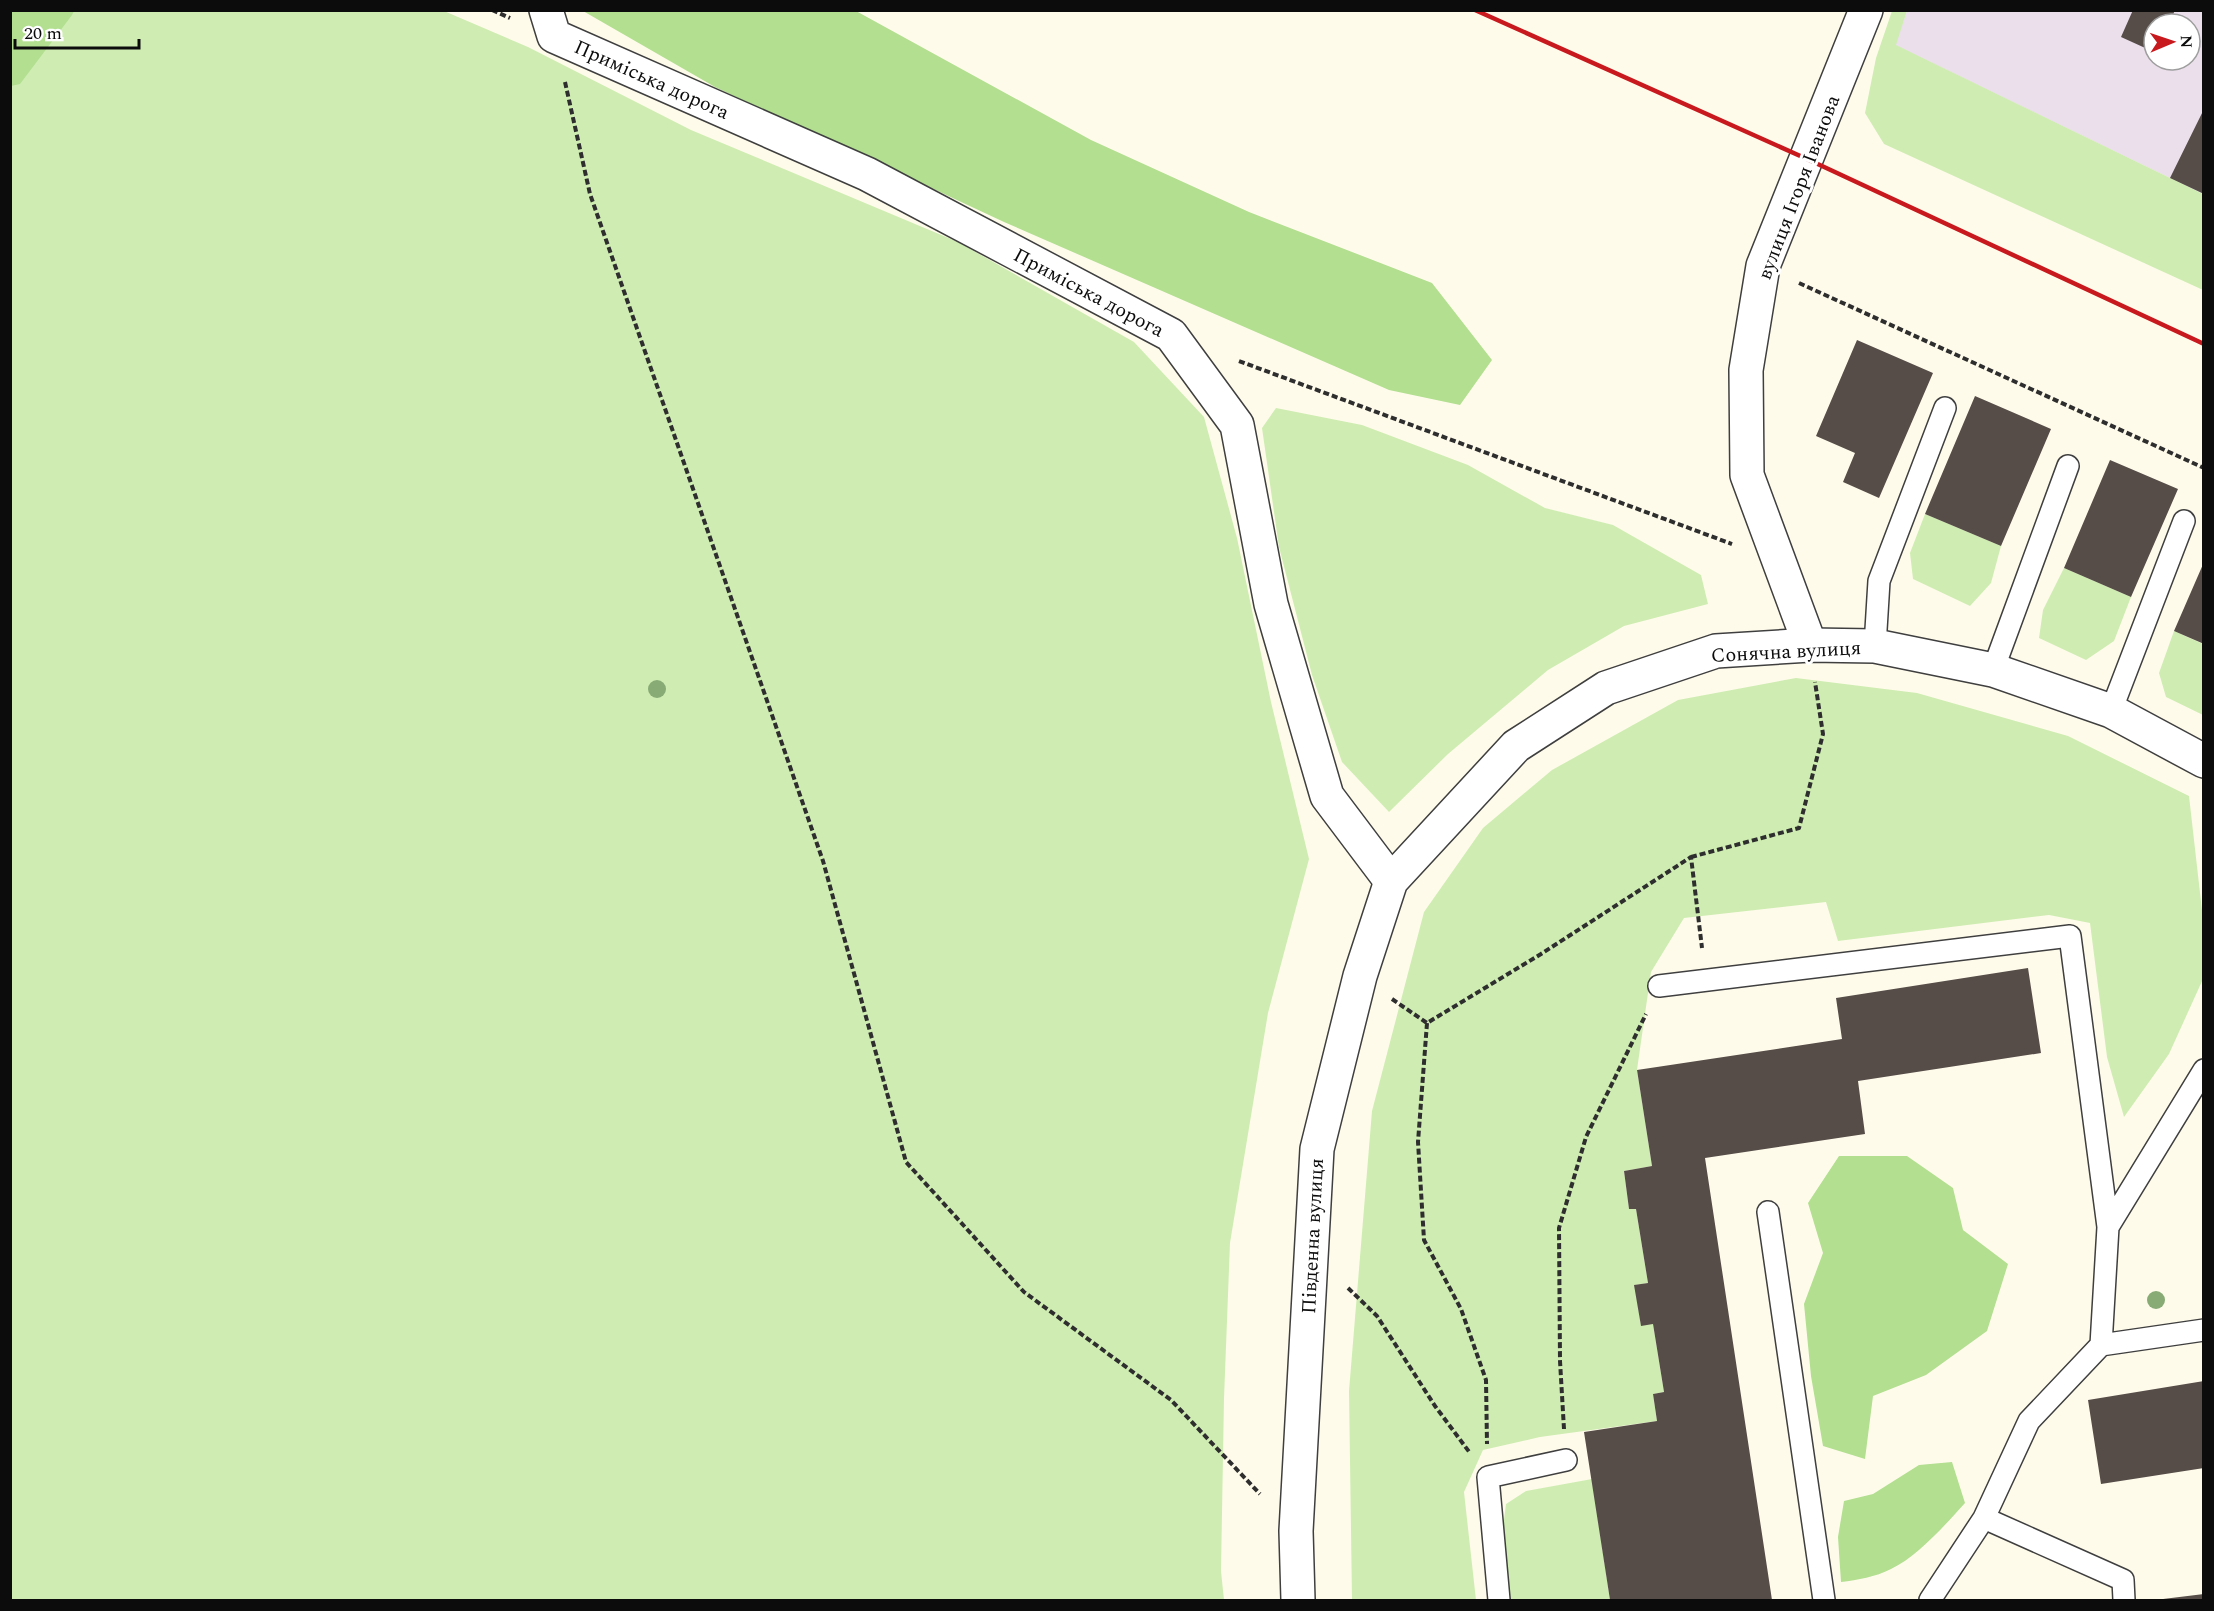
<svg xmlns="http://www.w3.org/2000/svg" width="2214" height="1611" font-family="Spectral,serif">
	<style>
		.industrial { fill: #ebdfec; fill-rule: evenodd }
		.green { fill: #cfedb2 }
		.forest { fill: #b2df90 }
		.building { fill: #564d48 }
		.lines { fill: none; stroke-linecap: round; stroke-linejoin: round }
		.service-casing { stroke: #3f3f3f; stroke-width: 24 }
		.minor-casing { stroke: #3f3f3f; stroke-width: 36 }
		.tertiary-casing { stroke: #3f3f3f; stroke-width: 36 }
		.path { stroke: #2e2e2e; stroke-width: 4; stroke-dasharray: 6 3; stroke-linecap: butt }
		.service { stroke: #fff; stroke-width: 21 }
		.minor { stroke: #fff; stroke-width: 33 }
		.tertiary { stroke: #fff; stroke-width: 33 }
		.rail { stroke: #c8191e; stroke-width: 4.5 }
		.tree { fill: #88ab76 }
		.labels { text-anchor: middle; stroke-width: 6; stroke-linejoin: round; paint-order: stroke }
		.street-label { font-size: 20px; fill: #0c0c0c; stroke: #fff }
	</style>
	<rect width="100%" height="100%" fill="#fffbeb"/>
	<path class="industrial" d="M 1907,11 L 2203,11 L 2203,194 L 1895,45 ZM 2154,24 L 2190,24 L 2190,60 L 2154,60 Z"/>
	<path class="green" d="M 11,11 L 444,11 L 528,47 L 691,130 L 958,242 L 1134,342 L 1204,417 L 1237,538 L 1271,702 L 1309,859 L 1268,1013 L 1230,1243 L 1224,1399 L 1221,1571 L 1224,1600 L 11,1600 Z
		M 1892,11 L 1907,11 L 1896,45 L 2203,194 L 2203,290 L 1884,144 L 1865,113 L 1876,58 Z
		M 1276,408 L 1362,425 L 1468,465 L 1545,508 L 1613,525 L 1701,575 L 1708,604 L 1624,626 L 1548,670 L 1448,754 L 1389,812 L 1342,762 L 1312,675 L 1279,547 L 1262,428 Z
		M 1925,514 L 2001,546 L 1991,583 L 1970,606 L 1913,579 L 1910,553 Z
		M 2064,568 L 2131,597 L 2114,641 L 2086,660 L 2039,638 L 2043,610 Z
		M 2174,631 L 2203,644 L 2203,715 L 2166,697 L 2159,673 Z
		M 1796,678 L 1917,693 L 2068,736 L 2189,796 L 2203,919 L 2203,979 L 2169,1054 L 2124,1117 L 2107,1057 L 2090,923 L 2049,915 L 1838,941 L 1826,902 L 1684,918 L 1651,972 L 1637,1070 L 1652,1166 L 1624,1171 L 1629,1209 L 1636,1209 L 1648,1283 L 1635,1285 L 1641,1325 L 1653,1324 L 1664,1392 L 1653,1394 L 1657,1421 L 1540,1437 L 1483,1450 L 1464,1492 L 1476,1600 L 1352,1600 L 1349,1391 L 1372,1111 L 1424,912 L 1483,828 L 1552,770 L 1678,700 Z
		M 1592,1479 L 1610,1600 L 1510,1600 L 1502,1536 L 1506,1504 L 1526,1491 Z"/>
	<path class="forest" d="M 10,11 L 74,11 L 72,15 L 20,84 L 11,86 Z
		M 583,11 L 856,11 L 1091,140 L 1249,212 L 1432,283 L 1492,360 L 1460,405 L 1389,390 L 1004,222 L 715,87 Z
		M 1839,1156 L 1907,1156 L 1953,1188 L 1963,1230 L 2008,1264 L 1987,1331 L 1926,1375 L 1873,1396 L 1865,1459 L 1823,1446 L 1811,1376 L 1804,1304 L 1823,1253 L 1808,1203 Z
		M 1952,1462 L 1965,1503 C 1946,1524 1917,1557 1891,1569 C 1875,1577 1858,1580 1841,1582 L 1838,1537 L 1844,1501 L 1873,1494 L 1919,1465 Z"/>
	<path class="building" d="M 2133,10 L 2175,10 L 2169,24 L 2154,24 L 2154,52 L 2121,37 Z
		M 2204,109 L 2204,194 L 2170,178 Z
		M 1857,340 L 1933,373 L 1879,498 L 1843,482 L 1855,453 L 1816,436 Z
		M 1975,396 L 2051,429 L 2001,546 L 1925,514 Z
		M 2110,460 L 2178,489 L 2131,597 L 2064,568 Z
		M 2204,562 L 2204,644 L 2174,631 Z
		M 2028,968 L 2041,1053 L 1858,1081 L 1865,1134 L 1705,1158 L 1772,1600 L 1610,1600 L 1584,1432 L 1657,1421 L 1653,1394 L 1664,1392 L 1653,1324 L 1641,1326 L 1634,1285 L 1648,1283 L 1636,1209 L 1629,1209 L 1624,1171 L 1652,1166 L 1637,1070 L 1842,1039 L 1836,998 Z
		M 2204,1381 L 2204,1468 L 2101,1484 L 2088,1400 Z
		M 2204,1594 L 2204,1600 L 2163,1600 L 2163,1599 Z"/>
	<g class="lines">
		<g class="service-casing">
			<path id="service" d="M 1875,646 L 1879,581 L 1945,408
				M 1993,670 L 2068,466
				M 2111,711 L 2184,521
				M 1659,986 L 2070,936 L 2108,1227
				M 1768,1212 L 1824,1600
				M 2101,1345 L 2204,1330
				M 1984,1518 L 2123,1580 L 2124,1600
				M 1499,1600 L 1488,1477 L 1566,1460
				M 1930,1600 L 1984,1518 L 2029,1421 L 2101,1345 L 2108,1227 L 2204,1070"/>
		</g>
		<g class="minor-casing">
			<path id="minor" d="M 546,10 L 554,36 L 867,174 L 1171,335 L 1237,425 L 1271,604 L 1327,796 L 1391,881
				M 1810,645 L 1747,475 L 1746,370 L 1763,266 L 1866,10"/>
		</g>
		<g class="tertiary-casing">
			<path id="tertiary" d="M 1298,1600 L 1296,1531 L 1317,1149 L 1360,976 L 1391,881 L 1516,746 L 1606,688 L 1716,651 L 1810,645 L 1875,646 L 1993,670 L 2111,711 L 2204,761"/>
		</g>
		<path class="path" d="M 492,10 L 510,18
			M 565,82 L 590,194 L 823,861 L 906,1162 L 1024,1292 L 1171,1400 L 1260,1494
			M 1799,283 L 2204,468
			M 1239,361 L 1732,544
			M 1691,857 L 1799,828 L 1823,734 L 1815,682
			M 1392,999 L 1427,1023 L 1541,954 L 1691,857 L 1702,948
			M 1427,1023 L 1418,1142 L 1424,1240 L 1461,1309 L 1486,1380 L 1487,1444
			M 1348,1288 L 1377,1316 L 1435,1406 L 1470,1453
			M 1564,1429 L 1560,1361 L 1559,1228 L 1586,1137 L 1646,1014"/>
		<use href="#service" class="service"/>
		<use href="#minor" class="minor"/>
		<use href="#tertiary" class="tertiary"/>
		<path class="rail" d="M 1475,10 L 1807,159 L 2204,344"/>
	</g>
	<g class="tree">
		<circle cx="657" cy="689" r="9"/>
		<circle cx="2156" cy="1300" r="9"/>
	</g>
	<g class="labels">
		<g class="street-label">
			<text transform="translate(652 79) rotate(24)" y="7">Приміська дорога</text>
			<text transform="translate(1798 187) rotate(-69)" y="7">вулиця Ігоря Іванова</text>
			<text transform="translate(1089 292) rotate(28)" y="7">Приміська дорога</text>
			<text transform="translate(1786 651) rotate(-3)" y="7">Сонячна вулиця</text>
			<text transform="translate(1312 1236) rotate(-87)" y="7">Південна вулиця</text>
		</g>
	</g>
	<rect width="2214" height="1611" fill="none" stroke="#0c0c0c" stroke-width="24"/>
	<g transform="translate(2172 42) rotate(88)"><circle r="28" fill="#ffffff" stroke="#9e9e9e" stroke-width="1.5"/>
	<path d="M0-4.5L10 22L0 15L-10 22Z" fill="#c8191e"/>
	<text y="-9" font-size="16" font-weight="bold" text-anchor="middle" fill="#0c0c0c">N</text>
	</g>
	<path d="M15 39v9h124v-9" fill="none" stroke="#0c0c0c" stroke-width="3"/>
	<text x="24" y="39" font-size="18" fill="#0c0c0c" stroke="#ffffff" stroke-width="4.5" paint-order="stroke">20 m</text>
</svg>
